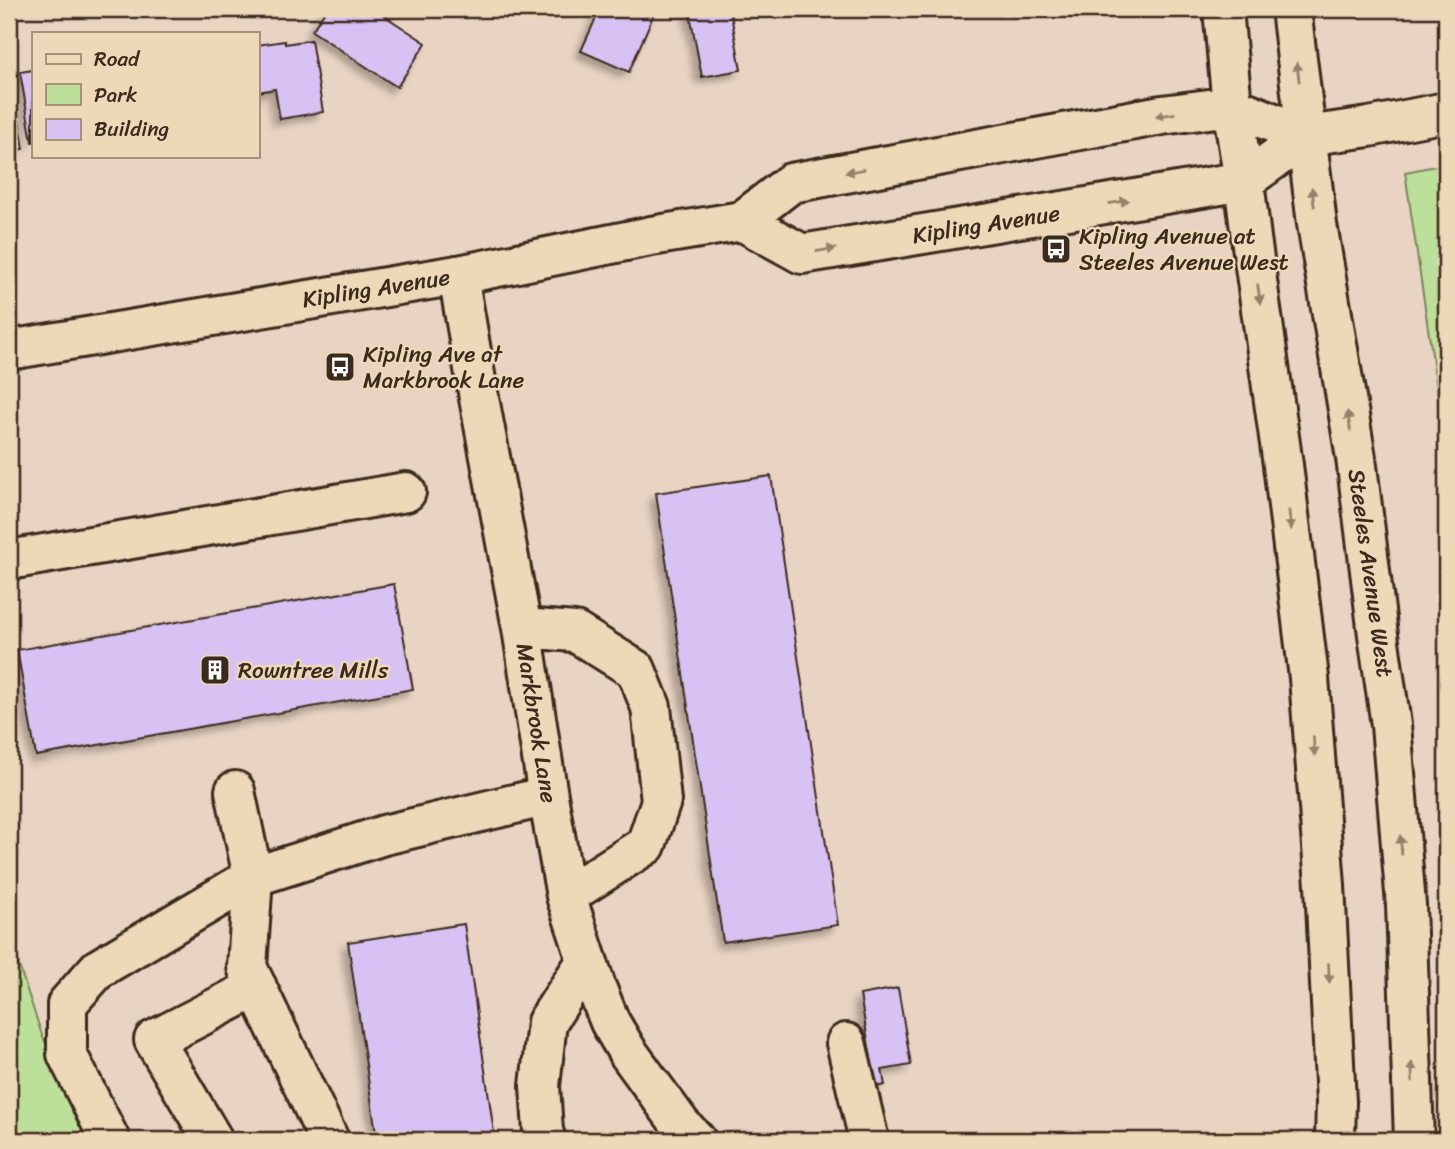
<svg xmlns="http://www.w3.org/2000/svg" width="1455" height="1149" font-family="Sriracha,sans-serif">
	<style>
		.green { fill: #bcdf99; stroke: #7c845c; stroke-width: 2 }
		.building { fill: #d7c2f3; stroke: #3b2a1e; stroke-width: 2; filter: url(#shadow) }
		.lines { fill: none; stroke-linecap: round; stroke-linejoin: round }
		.minor-casing { stroke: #3b2a1e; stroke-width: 44 }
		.major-casing { stroke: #3b2a1e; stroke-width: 44 }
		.minor { stroke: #edd8b7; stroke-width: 38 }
		.major { stroke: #edd8b7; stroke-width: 38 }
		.oneway { fill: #94816a }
		.labels { text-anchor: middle; stroke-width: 5; stroke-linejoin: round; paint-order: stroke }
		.street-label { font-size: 23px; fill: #3b2a1e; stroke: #edd8b7 }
		.poi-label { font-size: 23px; fill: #3b2a1e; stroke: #edd8b7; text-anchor: start }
	</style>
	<defs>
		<filter id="shadow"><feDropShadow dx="-6" dy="6" stdDeviation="3.5" flood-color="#0004"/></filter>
	</defs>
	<rect width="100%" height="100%" fill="#e9d4c3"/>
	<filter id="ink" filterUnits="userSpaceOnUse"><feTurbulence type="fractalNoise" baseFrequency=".0143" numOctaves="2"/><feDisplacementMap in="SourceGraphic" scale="14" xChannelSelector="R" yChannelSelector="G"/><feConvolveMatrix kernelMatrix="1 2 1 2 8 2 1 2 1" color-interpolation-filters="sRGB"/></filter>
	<g filter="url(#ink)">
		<path class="green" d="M 1446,164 L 1446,450 L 1405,172 Z
			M 9,936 L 42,1035 L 88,1140 L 9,1140 Z"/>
		<path class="building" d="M 326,9 L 374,9 L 426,43 L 397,87 L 312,31 Z
			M 600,9 L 656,9 L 629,72 L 581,51 Z
			M 689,9 L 730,9 L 741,70 L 702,77 Z
			M 311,40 L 323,112 L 280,119 L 275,89 L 258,92 L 257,45 L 285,41 L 285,44 Z
			M 33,70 L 33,142 L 32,142 L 20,72 Z
			M 12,76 L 24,149 L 9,151 L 9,77 Z
			M 771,476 L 838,925 L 723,942 L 656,493 Z
			M 394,584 L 413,689 L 36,756 L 17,650 Z
			M 464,924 L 495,1140 L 377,1140 L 348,942 Z
			M 898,988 L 911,1065 L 882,1070 L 885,1085 L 876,1087 L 860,995 Z"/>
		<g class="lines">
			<g class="minor-casing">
				<path id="minor" d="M 1306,136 L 1369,127 L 1446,112
					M 458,275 L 479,398 L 522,628 L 548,796 L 566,896 L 596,987 L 610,1022 L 627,1051 L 648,1080 L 681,1125 L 696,1140
					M 9,560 L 406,492
					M 522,628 L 575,632 L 636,670 L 651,707 L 661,801 L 646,845 L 566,896
					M 235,791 L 253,877 L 247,967 L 329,1140
					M 846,1043 L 869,1140
					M 110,1140 L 67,1054 L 67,1004 L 98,969 L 253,877 L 384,835 L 548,796
					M 213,1140 L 154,1040 L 257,987
					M 546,1140 L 543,1131 L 540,1086 L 547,1022 L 587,960"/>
			</g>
			<g class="major-casing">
				<path id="major" d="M 1223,9 L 1232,106 L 1244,181 L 1251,238 L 1283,465 L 1309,678 L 1325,885 L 1336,1102 L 1335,1140
					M 1291,9 L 1317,224 L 1356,458 L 1378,635 L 1391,725 L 1406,905 L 1414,1140
					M 742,221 L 802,254 L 1244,181 L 1306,136
					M 9,350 L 458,275 L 651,236 L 742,221 L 791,183 L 1162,115 L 1232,106 L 1306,136"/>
			</g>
			<use href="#minor" class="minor"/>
			<use href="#major" class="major"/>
		</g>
		<defs><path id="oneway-solid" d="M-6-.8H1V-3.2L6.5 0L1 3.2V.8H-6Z" transform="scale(1.75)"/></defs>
		<g class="oneway">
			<use href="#oneway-solid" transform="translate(1298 72) rotate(-97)"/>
			<use href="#oneway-solid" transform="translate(1165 115) rotate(171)"/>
			<use href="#oneway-solid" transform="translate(855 171) rotate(170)"/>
			<use href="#oneway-solid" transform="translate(1313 197) rotate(-97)"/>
			<use href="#oneway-solid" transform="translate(1119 202) rotate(-9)"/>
			<use href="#oneway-solid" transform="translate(826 250) rotate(-9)"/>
			<use href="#oneway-solid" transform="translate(1259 294) rotate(82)"/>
			<use href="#oneway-solid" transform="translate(1349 421) rotate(-99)"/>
			<use href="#oneway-solid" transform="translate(1290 520) rotate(83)"/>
			<use href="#oneway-solid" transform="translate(1314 746) rotate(86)"/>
			<use href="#oneway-solid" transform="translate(1401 845) rotate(-95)"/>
			<use href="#oneway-solid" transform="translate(1329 973) rotate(87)"/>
			<use href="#oneway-solid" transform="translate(1412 1072) rotate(-92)"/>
		</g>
	</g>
	<defs>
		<g id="bus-square" transform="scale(1.575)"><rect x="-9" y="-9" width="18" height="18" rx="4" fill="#3b2a1e" stroke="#edd8b7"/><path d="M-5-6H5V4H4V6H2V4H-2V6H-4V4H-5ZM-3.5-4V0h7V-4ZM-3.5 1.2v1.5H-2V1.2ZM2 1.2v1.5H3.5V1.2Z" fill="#fff"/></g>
		<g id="building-square" transform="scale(1.575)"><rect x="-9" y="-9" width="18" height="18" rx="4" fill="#3b2a1e" stroke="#edd8b7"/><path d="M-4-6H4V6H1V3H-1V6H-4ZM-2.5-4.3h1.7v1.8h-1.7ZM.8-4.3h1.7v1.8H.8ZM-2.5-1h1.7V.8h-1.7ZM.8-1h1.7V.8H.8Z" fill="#fff"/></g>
	</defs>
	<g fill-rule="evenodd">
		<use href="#bus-square" x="1056" y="249"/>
		<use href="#bus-square" x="340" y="367"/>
		<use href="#building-square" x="215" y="670"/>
	</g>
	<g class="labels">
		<g class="street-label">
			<text transform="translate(986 224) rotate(-9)" y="8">Kipling Avenue</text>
			<text transform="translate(376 288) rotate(-9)" y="8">Kipling Avenue</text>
			<text transform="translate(1371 573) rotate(82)" y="8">Steeles Avenue West</text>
			<text transform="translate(537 723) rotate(81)" y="8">Markbrook Lane</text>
		</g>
		<g class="poi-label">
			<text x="1079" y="244">Kipling Avenue at<tspan x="1079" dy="26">Steeles Avenue West</tspan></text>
			<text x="363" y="362">Kipling Ave at<tspan x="363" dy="26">Markbrook Lane</tspan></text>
			<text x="238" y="678">Rowntree Mills</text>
		</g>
	</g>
	<rect width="1455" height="1149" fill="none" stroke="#edd8b7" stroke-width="35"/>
	<rect x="18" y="18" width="1420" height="1114" fill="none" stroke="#3b2a1e" stroke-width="2.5" filter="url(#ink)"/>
	<rect x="32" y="32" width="228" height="126" fill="#edd8b7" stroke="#a6927a" stroke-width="2"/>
	<rect x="46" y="54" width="35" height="10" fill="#edd8b7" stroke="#a6927a" stroke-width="2"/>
	<text x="94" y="66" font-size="21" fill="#3b2a1e">Road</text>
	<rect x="46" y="84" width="35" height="21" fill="#bcdf99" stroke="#a6927a" stroke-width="2"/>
	<text x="94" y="102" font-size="21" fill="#3b2a1e">Park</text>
	<rect x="46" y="119" width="35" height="21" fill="#d7c2f3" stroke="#a6927a" stroke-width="2"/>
	<text x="94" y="136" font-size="21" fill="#3b2a1e">Building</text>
</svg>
